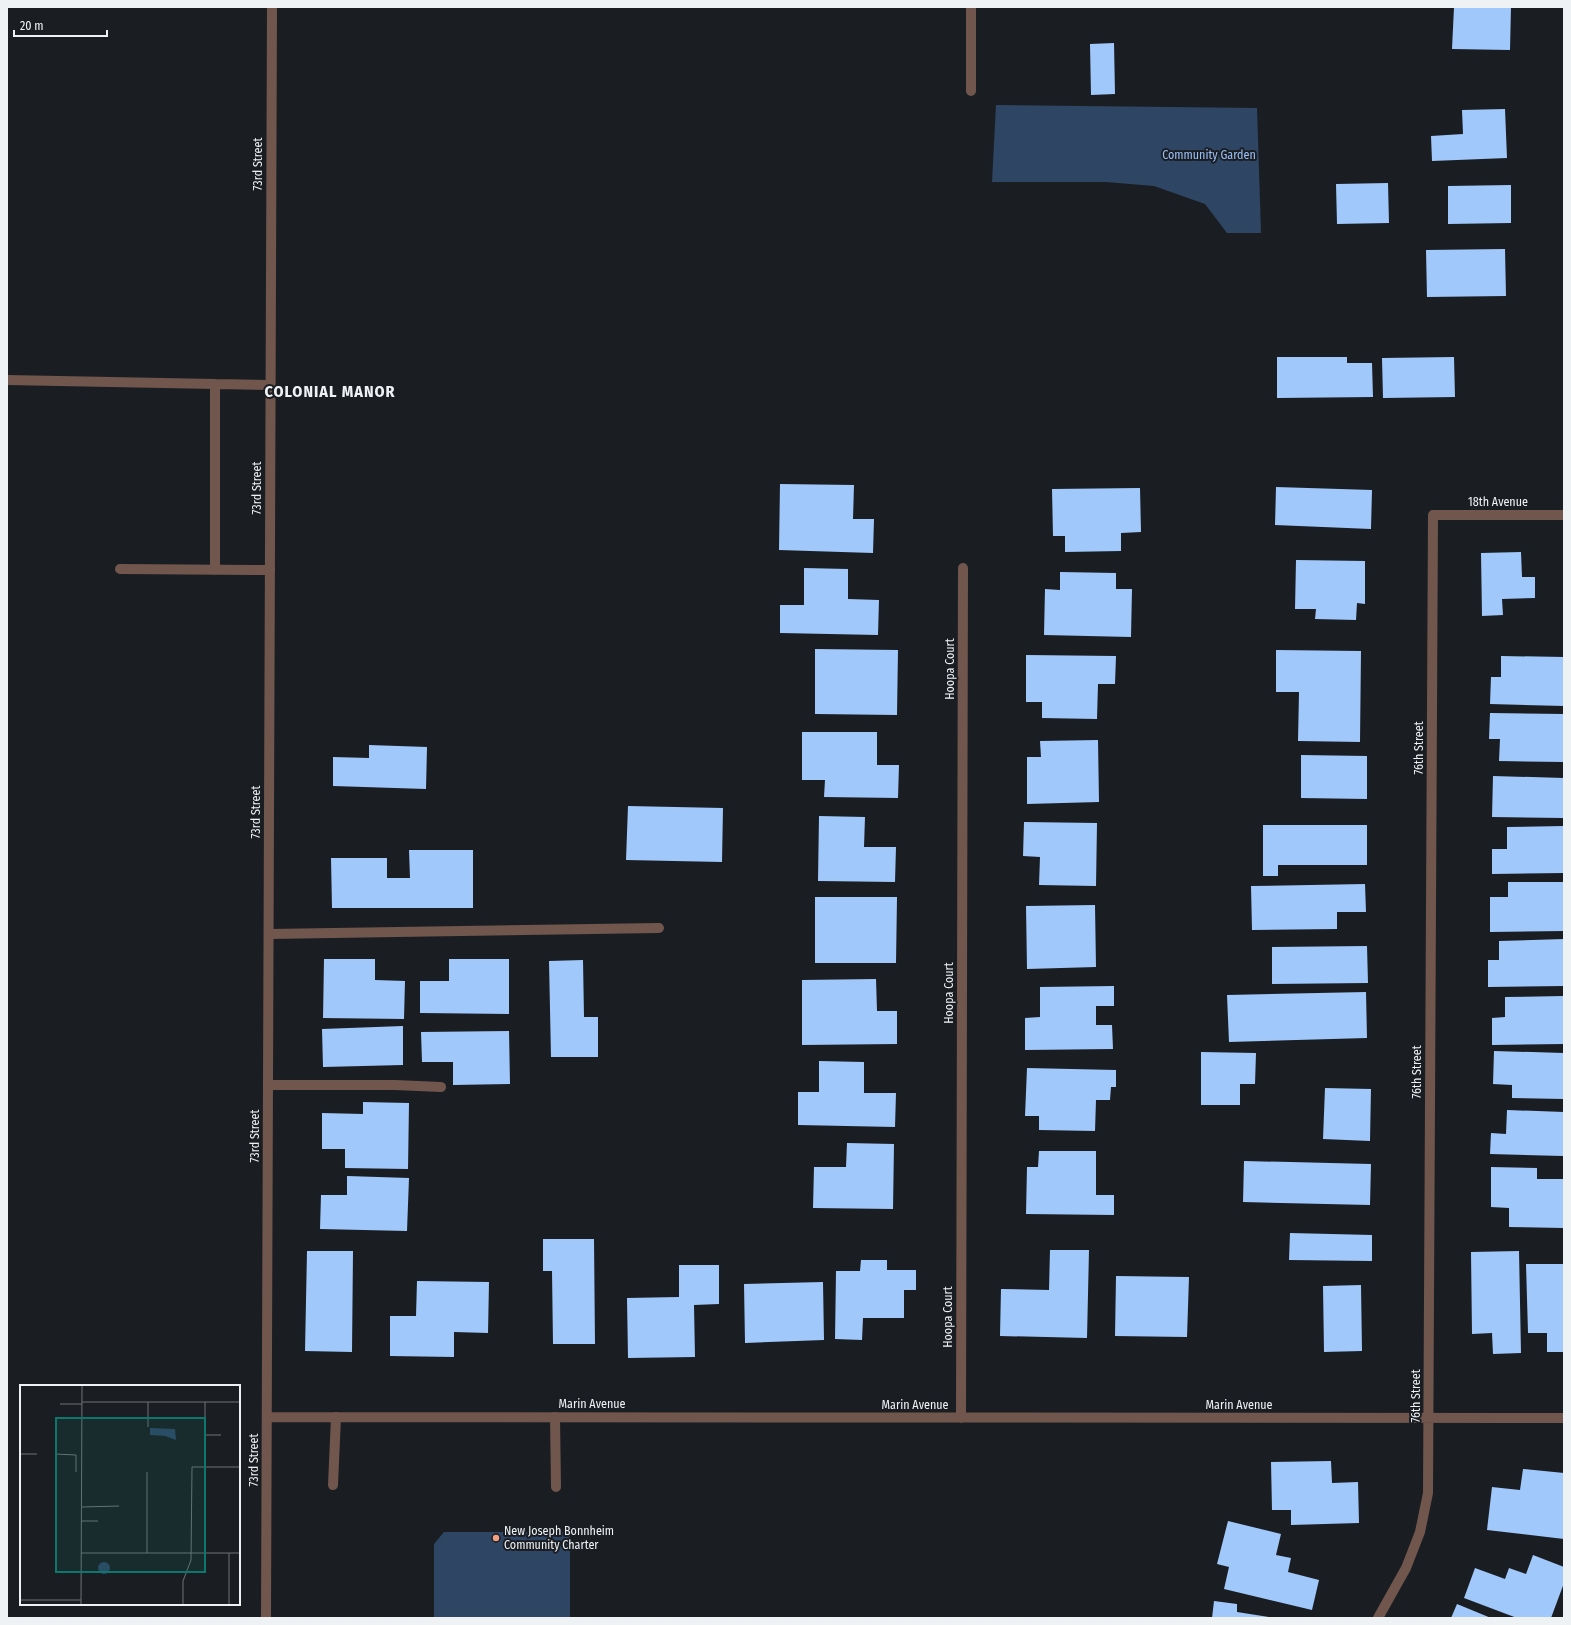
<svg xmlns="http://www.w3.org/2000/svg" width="1571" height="1625" font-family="'Fira Sans Condensed',sans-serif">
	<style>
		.green { fill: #2e4664 }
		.building { fill: #a1c8fb }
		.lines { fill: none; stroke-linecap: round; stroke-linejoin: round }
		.lane { stroke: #70564d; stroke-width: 10 }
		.street { stroke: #70564d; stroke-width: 10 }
		.poi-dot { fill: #f39f82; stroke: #1a1e23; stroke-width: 1.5 }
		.labels { text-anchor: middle; stroke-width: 4; stroke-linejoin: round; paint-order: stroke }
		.park-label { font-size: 12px; fill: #98c1f9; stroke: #1a1e23 }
		.street-label { font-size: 12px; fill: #eff2f5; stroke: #1a1e23 }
		.poi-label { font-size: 12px; fill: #eff2f5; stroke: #1a1e23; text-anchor: start }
		.district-label { font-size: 16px; font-weight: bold; letter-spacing: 1px; fill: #eff2f5; stroke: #1a1e23 }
		.inset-road { fill: none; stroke: #6f7377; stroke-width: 1 }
		.view { fill: #0f766e; fill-opacity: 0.15; stroke: #0f766e; stroke-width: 2 }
		.inset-edge { fill: none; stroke: #eff2f5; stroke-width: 2 }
	</style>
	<rect width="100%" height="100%" fill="#1a1e23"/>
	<path class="green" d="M 996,105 L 1257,108 L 1261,233 L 1227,233 L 1205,204 L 1154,186 L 1106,182 L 992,182 Z
		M 444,1532 L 570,1532 L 570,1618 L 434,1618 L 434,1544 Z"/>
	<path class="building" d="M 1454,7 L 1511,7 L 1510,50 L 1452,49 Z
		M 1114,43 L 1115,94 L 1091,95 L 1090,44 Z
		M 1505,109 L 1507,158 L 1432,161 L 1431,136 L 1463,134 L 1462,110 Z
		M 1388,183 L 1389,223 L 1337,224 L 1336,184 Z
		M 1511,185 L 1511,223 L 1448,224 L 1448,186 Z
		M 1505,249 L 1506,296 L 1427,297 L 1426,250 Z
		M 1277,357 L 1347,357 L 1347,363 L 1372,363 L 1373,397 L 1277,398 Z
		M 1454,357 L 1455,397 L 1383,398 L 1382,358 Z
		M 780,484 L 854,485 L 853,519 L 874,519 L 873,553 L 779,550 Z
		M 1276,487 L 1372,490 L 1371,529 L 1275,525 Z
		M 1140,488 L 1141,532 L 1121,533 L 1121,551 L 1065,552 L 1065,536 L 1053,536 L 1052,489 Z
		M 1521,552 L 1522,577 L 1535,577 L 1535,598 L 1502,599 L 1503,615 L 1482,616 L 1481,553 Z
		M 1296,560 L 1365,561 L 1365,604 L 1357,603 L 1356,620 L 1315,619 L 1316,609 L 1295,609 Z
		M 804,568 L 848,569 L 848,599 L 879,600 L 878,635 L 780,633 L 780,605 L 804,605 Z
		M 1060,572 L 1116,573 L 1116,589 L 1132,589 L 1131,637 L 1044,635 L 1045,589 L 1060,590 Z
		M 815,649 L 898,650 L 897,715 L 815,714 Z
		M 1276,650 L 1361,651 L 1360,742 L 1298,741 L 1299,692 L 1276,692 Z
		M 1026,655 L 1116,656 L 1115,684 L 1098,684 L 1097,719 L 1042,718 L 1042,702 L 1026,702 Z
		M 1501,656 L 1564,657 L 1564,706 L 1490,704 L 1491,677 L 1501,677 Z
		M 1490,713 L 1564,714 L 1564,762 L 1499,761 L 1500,739 L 1489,739 Z
		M 802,732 L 877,732 L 877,765 L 899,765 L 898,798 L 824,797 L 825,780 L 802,780 Z
		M 1098,740 L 1099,802 L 1027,804 L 1027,757 L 1041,757 L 1040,741 Z
		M 369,745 L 427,747 L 426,789 L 333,786 L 333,757 L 369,758 Z
		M 1301,755 L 1367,756 L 1367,799 L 1301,798 Z
		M 1493,776 L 1564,778 L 1564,818 L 1492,817 Z
		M 628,806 L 723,808 L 722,862 L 626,860 Z
		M 819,816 L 865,817 L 864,847 L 896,847 L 895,882 L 818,881 Z
		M 1024,822 L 1097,823 L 1096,886 L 1039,885 L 1040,857 L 1023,856 Z
		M 1263,825 L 1367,825 L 1367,865 L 1278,865 L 1278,876 L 1263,876 Z
		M 1564,826 L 1564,873 L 1492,874 L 1492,849 L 1507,849 L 1507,827 Z
		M 409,850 L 473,850 L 473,908 L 332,908 L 331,858 L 387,858 L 387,878 L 410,878 Z
		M 1508,882 L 1564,882 L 1564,931 L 1490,932 L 1490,897 L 1508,897 Z
		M 1365,884 L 1366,912 L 1337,912 L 1337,929 L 1252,930 L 1251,886 Z
		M 815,897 L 897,897 L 896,963 L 815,963 Z
		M 1095,905 L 1096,967 L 1027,969 L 1026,906 Z
		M 1564,939 L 1564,986 L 1488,987 L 1488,960 L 1499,960 L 1499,941 Z
		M 1367,946 L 1368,983 L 1272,984 L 1272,947 Z
		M 324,959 L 375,959 L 375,980 L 405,981 L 404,1019 L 323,1018 Z
		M 449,959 L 509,959 L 509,1014 L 420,1013 L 420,981 L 449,981 Z
		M 583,960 L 584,1017 L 598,1017 L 598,1057 L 551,1057 L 549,961 Z
		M 876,979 L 877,1011 L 897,1011 L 897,1044 L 802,1045 L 802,980 Z
		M 1114,986 L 1114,1006 L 1096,1006 L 1096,1025 L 1112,1025 L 1113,1049 L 1025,1050 L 1025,1018 L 1040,1017 L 1040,987 Z
		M 1366,992 L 1367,1038 L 1229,1042 L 1227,995 Z
		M 1564,996 L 1564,1044 L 1492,1045 L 1492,1018 L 1505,1017 L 1505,997 Z
		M 403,1026 L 403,1065 L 323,1067 L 322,1029 Z
		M 509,1031 L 510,1084 L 453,1085 L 453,1062 L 422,1062 L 421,1032 Z
		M 1494,1051 L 1564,1053 L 1564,1099 L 1512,1098 L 1512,1085 L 1493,1084 Z
		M 1201,1052 L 1256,1053 L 1255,1084 L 1240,1084 L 1240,1105 L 1201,1105 Z
		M 819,1061 L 864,1062 L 864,1093 L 896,1093 L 895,1127 L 798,1125 L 798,1092 L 819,1092 Z
		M 1027,1068 L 1116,1070 L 1116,1087 L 1111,1087 L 1110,1100 L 1096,1100 L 1095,1131 L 1039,1130 L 1039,1116 L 1025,1116 Z
		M 1325,1088 L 1371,1089 L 1370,1141 L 1323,1139 Z
		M 363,1102 L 409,1103 L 408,1169 L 345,1168 L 345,1149 L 322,1149 L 322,1113 L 363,1114 Z
		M 1507,1110 L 1564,1112 L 1563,1156 L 1490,1154 L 1491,1133 L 1506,1134 Z
		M 847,1143 L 894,1144 L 893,1209 L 813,1208 L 814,1167 L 846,1167 Z
		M 1039,1151 L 1096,1151 L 1096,1195 L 1114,1195 L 1114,1215 L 1026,1214 L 1027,1167 L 1038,1167 Z
		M 1244,1161 L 1371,1164 L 1370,1205 L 1243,1202 Z
		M 1491,1167 L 1537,1168 L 1537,1179 L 1564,1179 L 1564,1228 L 1509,1227 L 1509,1208 L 1491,1207 Z
		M 347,1176 L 409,1178 L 407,1231 L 320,1229 L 321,1195 L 347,1195 Z
		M 1290,1233 L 1372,1235 L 1372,1261 L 1289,1260 Z
		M 543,1239 L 594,1239 L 595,1344 L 553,1344 L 552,1271 L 543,1271 Z
		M 1050,1250 L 1089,1250 L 1087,1338 L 1000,1336 L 1001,1289 L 1049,1290 Z
		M 307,1251 L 353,1251 L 352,1352 L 305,1351 Z
		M 1519,1251 L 1521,1353 L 1493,1354 L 1492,1333 L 1472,1334 L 1471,1252 Z
		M 861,1260 L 887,1260 L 887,1270 L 916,1270 L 916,1290 L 904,1290 L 904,1318 L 863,1318 L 862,1340 L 835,1339 L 836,1271 L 860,1271 Z
		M 1526,1264 L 1564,1264 L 1564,1352 L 1547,1352 L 1547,1333 L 1528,1333 Z
		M 679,1265 L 719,1265 L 719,1304 L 694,1305 L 695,1357 L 628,1358 L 627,1298 L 679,1297 Z
		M 1116,1276 L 1189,1277 L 1187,1337 L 1115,1336 Z
		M 417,1281 L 489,1282 L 488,1333 L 454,1332 L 454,1357 L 390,1356 L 390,1316 L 416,1316 Z
		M 823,1282 L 824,1340 L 745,1343 L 744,1284 Z
		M 1361,1285 L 1362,1351 L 1324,1352 L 1323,1286 Z
		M 1331,1461 L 1332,1483 L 1358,1482 L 1359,1523 L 1291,1525 L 1291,1510 L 1272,1510 L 1271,1462 Z
		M 1523,1469 L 1564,1473 L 1564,1539 L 1487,1530 L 1492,1487 L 1520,1490 Z
		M 1228,1521 L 1281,1534 L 1276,1555 L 1291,1558 L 1288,1572 L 1319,1580 L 1312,1610 L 1224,1589 L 1229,1567 L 1217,1564 Z
		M 1533,1555 L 1564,1567 L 1564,1583 L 1551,1618 L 1517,1618 L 1464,1598 L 1475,1568 L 1505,1579 L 1509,1568 L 1526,1574 Z
		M 1214,1601 L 1237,1604 L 1237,1612 L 1276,1618 L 1212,1618 Z
		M 1457,1604 L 1491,1618 L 1451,1618 Z"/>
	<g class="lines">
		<path class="lane" d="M 971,7 L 971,91
			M 7,380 L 215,384 L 215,570
			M 215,384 L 270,385
			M 120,569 L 270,570
			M 269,934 L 659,928
			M 268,1085 L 395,1085 L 441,1087
			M 555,1417 L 556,1487
			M 333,1485 L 336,1417"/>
		<path class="street" d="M 267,1417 L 1564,1418
			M 961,1418 L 963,568
			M 266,1618 L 272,7
			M 1378,1618 L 1406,1568 L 1420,1532 L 1428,1493 L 1433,515 L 1564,515"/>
	</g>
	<circle class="poi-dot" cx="496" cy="1538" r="4"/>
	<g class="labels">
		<g class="park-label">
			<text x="1209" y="159">Community Garden</text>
		</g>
		<g class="street-label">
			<text transform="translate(258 164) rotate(-90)" y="4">73rd Street</text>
			<text transform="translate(257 488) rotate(-90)" y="4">73rd Street</text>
			<text x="1498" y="506">18th Avenue</text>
			<text transform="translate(950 669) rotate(-90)" y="4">Hoopa Court</text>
			<text transform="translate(1419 748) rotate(-90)" y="4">76th Street</text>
			<text transform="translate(256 812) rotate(-90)" y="4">73rd Street</text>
			<text transform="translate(949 993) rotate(-90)" y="4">Hoopa Court</text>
			<text transform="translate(1417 1072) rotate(-90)" y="4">76th Street</text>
			<text transform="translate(255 1136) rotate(-90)" y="4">73rd Street</text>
			<text transform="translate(948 1317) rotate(-90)" y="4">Hoopa Court</text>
			<text transform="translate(1416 1396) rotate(-90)" y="4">76th Street</text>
			<text x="592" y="1408">Marin Avenue</text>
			<text x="915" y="1409">Marin Avenue</text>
			<text x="1239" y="1409">Marin Avenue</text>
			<text transform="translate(254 1460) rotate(-90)" y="4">73rd Street</text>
		</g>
		<g class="poi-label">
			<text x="504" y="1535">New Joseph Bonnheim<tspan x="504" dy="14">Community Charter</tspan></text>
		</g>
		<g class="district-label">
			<text x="330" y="397">COLONIAL MANOR</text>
		</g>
	</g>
	<g transform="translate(20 1385)">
		<rect width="220" height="220" fill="#1a1e23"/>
		<path d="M 130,43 L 155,44 L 156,55 L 145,51 L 130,50 ZM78 183a6 6 0 1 1 12 0a6 6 0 1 1-12 0Z" fill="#2e4664"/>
		<path class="inset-road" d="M 62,17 L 220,17M 128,17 L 128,42M 185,17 L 185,82M 40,19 L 62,19M 185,50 L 201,50M 0,69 L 17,69M 35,69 L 56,70 L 56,87M 62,122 L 99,121M 61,136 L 78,136M 61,168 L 220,168M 127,168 L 127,87M 209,168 L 209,220M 0,215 L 61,215M 61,220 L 62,0M 163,220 L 163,196 L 171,175 L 172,82 L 220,82"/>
		<path class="view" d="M 36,33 L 185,33 L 185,187 L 36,187 Z"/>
		<rect width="220" height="220" class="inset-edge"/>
	</g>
	<rect width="1571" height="1625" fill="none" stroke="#eff2f5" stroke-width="16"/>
	<path d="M14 30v6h93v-6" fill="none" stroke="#eff2f5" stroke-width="2"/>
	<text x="20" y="30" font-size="12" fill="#eff2f5" stroke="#1a1e23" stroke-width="3" paint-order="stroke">20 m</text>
</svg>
